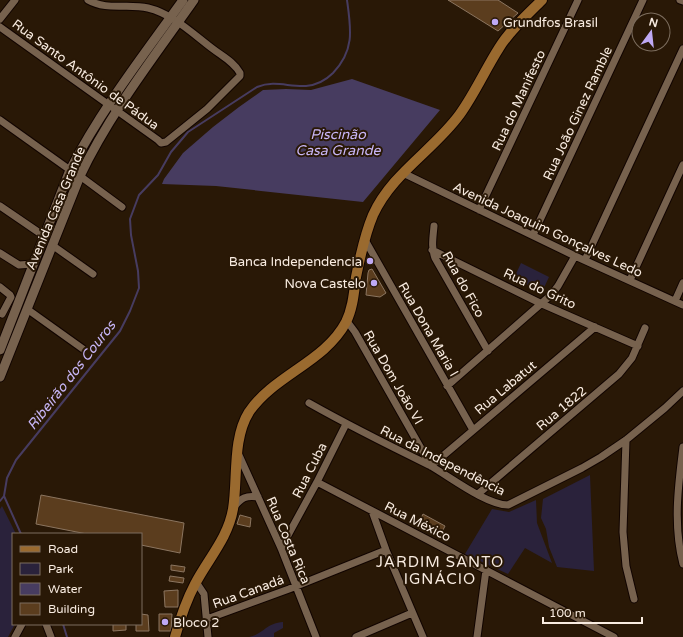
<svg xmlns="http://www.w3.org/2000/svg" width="683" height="637" font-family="'Varela Round',sans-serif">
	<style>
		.green { fill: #2a223b }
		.water { fill: #473c60 }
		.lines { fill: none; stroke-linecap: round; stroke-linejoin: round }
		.stream { stroke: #473c60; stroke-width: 2 }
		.building { fill: #5b3d1e; stroke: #8b7560 }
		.street-casing { stroke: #110400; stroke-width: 9 }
		.secondary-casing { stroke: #110400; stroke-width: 11 }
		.primary-casing { stroke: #110400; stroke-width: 12 }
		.street { stroke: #77624e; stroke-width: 7 }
		.secondary { stroke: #77624e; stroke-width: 9 }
		.primary { stroke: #9a6a2f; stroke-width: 10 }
		.poi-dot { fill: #bfa9f4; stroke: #291806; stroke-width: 1.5 }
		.labels { text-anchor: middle; stroke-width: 4; stroke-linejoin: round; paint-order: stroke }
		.poi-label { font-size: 13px; fill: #f9ece1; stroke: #291806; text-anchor: start }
		.street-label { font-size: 13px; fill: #f9ece1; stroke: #291806 }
		.water-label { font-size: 14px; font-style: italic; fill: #c8b6f7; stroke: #291806 }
		.quarter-label { font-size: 15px; letter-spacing: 1px; fill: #f9ece1; stroke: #291806 }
	</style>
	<rect width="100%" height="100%" fill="#291806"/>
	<path class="green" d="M 521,263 L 549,277 L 542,292 L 514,278 Z
		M 590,475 L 594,571 L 557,567 L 549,547 L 546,529 L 541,518 L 543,499 Z
		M 536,500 L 537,523 L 552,563 L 525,548 L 508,574 L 465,554 L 492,509 L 509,512 Z
		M 2,506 L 16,534 L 13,534 L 13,624 L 15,624 L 8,637 L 0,637 L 0,509 Z
		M 283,622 L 283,628 L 274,633 L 274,637 L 249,637 C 264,634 266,623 283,622 Z"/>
	<path class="water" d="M 352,79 L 440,110 L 363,202 L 216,186 L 162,184 L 164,179 L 183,153 L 213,127 L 239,107 L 263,90 L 286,89 L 311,90 Z"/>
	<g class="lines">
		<path class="stream" d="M 4,496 L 21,534
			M 0,501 L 4,496 L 7,478 L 16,460 L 120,331 L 130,311 L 139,288 L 138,271 L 131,235 L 130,219 L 139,195 L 158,175 L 171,152 L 188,132 L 257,87 C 275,80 288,87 306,86 C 317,85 326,80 333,73 C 355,50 351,29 347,0
			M 63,624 L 67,637"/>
	</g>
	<path class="building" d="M 448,0 L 498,0 L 518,13 L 498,31 Z
		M 372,269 L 386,293 L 380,297 L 366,295 L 368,273 L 369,270 Z
		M 41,495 L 184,523 L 180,553 L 141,545 L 141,534 L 87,534 L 36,524 Z
		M 423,514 L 445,526 L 442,532 L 436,531 L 428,527 L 427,531 L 417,527 Z
		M 240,515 L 251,518 L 250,527 L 237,524 Z
		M 171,565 L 185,567 L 184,572 L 171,570 Z
		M 170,576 L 184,578 L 183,583 L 169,581 Z
		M 178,590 L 178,607 L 165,607 L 164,591 Z
		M 141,614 L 148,615 L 149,631 L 136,631 L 136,624 L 141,624 Z
		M 159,614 L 172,614 L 171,631 L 159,631 Z
		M 113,624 L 126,624 L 126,630 L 113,631 Z"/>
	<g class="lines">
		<g class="street-casing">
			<path id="street" d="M 680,0 L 683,1
				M 0,19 L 15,0
				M 0,27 L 158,140 L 161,143 L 166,142 L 207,109 L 240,76 L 240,73 C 234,62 222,56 213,49 C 193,34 173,14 148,8 C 128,3 107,11 88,0
				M 0,120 L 70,170
				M 403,173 L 575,256 L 683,305
				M 80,176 L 122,207
				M 0,206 L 44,236
				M 479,210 L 578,0
				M 434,226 C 433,238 431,247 435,258 L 488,351
				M 533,235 L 643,0
				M 365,240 L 473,430
				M 52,245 L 93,274
				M 432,250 L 542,304 L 638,346
				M 0,253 L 19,265 L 33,264
				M 585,260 L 683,49
				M 630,280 L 683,165
				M 0,287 L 10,295 L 11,297 L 2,314
				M 675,301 L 683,283
				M 27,309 L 83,349
				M 346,320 L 355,332 L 431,466 L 595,327
				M 447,386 L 551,295 L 558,286 L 575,256
				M 309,403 C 348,425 388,445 429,465 C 449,476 486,505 508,505 L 582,468 L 601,457 L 626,440 L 665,408 L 683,391
				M 626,440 L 623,532 L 626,566 L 634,599
				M 683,447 C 678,487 673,525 683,564
				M 238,453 L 281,548 L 316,637
				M 317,482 L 614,637
				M 478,494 L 619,374 L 632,358 L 645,328
				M 234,507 C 241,498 246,495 258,497
				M 372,511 L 386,550 L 423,637
				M 281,548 L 317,482 L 346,424
				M 196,582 L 204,594 L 208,637
				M 207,619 L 289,589 L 386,550
				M 46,624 L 51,637
				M 15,637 L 22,624
				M 356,637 L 412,613
				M 477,637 L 486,570"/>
		</g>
		<g class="secondary-casing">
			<path id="secondary" d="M 0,350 L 70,170 C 102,108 143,56 183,0
				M 0,377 L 80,176 C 110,113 154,57 194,0"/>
		</g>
		<g class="primary-casing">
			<path id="primary" d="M 175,637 C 180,619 186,601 195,584 C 208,559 228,538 233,509 C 238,479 232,439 249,412 C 274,375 325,362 346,322 C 353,308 354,292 356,277 C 360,257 365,234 373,215 C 392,173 434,150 460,114 C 475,93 485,70 499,48 C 510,30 527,15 542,0"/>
		</g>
		<use href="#street" class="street"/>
		<use href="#secondary" class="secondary"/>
		<use href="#primary" class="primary"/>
	</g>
	<g class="poi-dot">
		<circle cx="495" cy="22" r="4"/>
		<circle cx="370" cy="261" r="4"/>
		<circle cx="374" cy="283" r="4"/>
		<circle cx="165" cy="622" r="4"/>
	</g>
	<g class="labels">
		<g class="poi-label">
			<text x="503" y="27">Grundfos Brasil</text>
			<text x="362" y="266" text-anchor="end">Banca Independencia</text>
			<text x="366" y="288" text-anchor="end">Nova Castelo</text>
			<text x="173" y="627">Bloco 2</text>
		</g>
		<g class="street-label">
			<text transform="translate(86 74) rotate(36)" y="5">Rua Santo Antônio de Pádua</text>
			<text transform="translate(518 100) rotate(-65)" y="5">Rua do Manifesto</text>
			<text transform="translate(577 113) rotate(-65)" y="5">Rua João Ginez Ramble</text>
			<text transform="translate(55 208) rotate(-67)" y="5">Avenida Casa Grande</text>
			<text transform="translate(548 229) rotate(25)" y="5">Avenida Joaquim Gonçalves Ledo</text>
			<text transform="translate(464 284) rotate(61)" y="5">Rua do Fico</text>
			<text transform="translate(540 288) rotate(25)" y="5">Rua do Grito</text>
			<text transform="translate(429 329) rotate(60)" y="5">Rua Dona Maria I</text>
			<text transform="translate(394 377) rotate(60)" y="5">Rua Dom João VI</text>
			<text transform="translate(505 387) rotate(-40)" y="5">Rua Labatut</text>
			<text transform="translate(561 408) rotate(-40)" y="5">Rua 1822</text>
			<text transform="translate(443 460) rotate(27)" y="5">Rua da Independência</text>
			<text transform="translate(309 470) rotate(-63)" y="5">Rua Cuba</text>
			<text transform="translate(418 521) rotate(27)" y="5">Rua México</text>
			<text transform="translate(289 540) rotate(67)" y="5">Rua Costa Rica</text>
			<text transform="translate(248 591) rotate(-20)" y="5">Rua Canadá</text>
		</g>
		<g class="water-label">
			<text x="338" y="139">Piscinão<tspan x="338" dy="16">Casa Grande</tspan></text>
			<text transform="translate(71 375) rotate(-52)" y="5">Ribeirão dos Couros</text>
		</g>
		<g class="quarter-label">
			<text x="440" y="567">JARDIM SANTO<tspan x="440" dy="17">IGNÁCIO</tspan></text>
		</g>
	</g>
	<rect x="12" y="533" width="130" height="92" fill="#291806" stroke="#7c6d5e"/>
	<rect x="20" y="546" width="20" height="6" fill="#9a6a2f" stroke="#7c6d5e"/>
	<text x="48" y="553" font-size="12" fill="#f9ece1">Road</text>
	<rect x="20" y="563" width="20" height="12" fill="#2a223b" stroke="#7c6d5e"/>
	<text x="48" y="573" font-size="12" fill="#f9ece1">Park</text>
	<rect x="20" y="583" width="20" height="12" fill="#473c60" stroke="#7c6d5e"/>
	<text x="48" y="593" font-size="12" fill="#f9ece1">Water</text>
	<rect x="20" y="603" width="20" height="12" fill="#5b3d1e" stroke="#7c6d5e"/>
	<text x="48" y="613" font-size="12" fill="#f9ece1">Building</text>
	<g transform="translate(651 32) rotate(15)"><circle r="19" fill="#291806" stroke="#7c6d5e"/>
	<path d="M0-3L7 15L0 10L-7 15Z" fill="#bfa9f4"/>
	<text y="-6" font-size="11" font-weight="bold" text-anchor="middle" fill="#f9ece1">N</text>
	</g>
	<path d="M543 617v6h99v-6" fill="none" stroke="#f9ece1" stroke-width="2"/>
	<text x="549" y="617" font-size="12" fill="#f9ece1" stroke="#291806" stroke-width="3" paint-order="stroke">100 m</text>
</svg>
